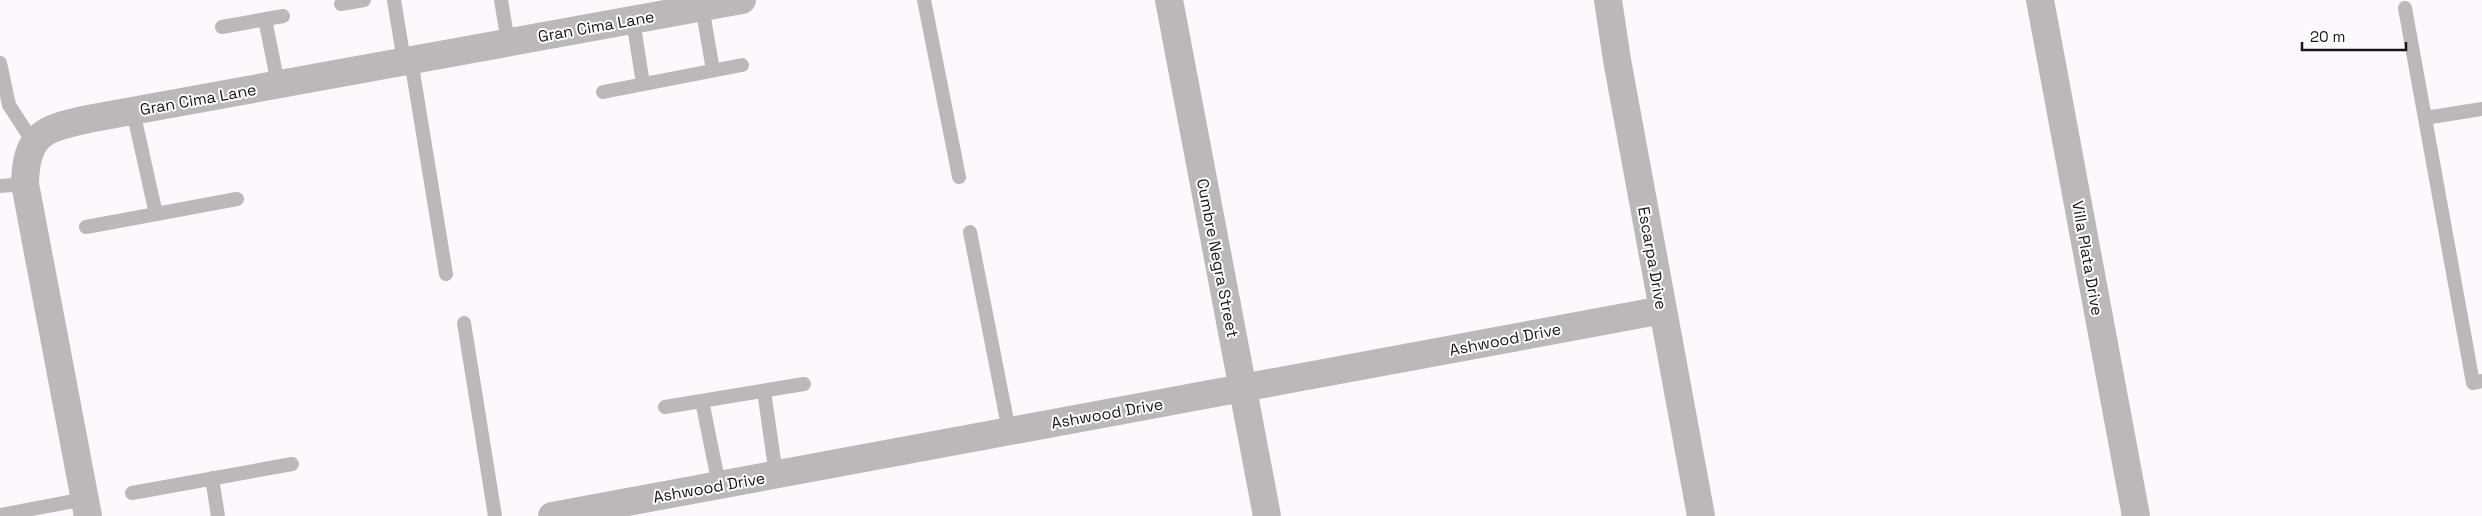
<svg xmlns="http://www.w3.org/2000/svg" width="2482" height="516" font-family="'Space Grotesk',sans-serif">
	<style>
		.lines { fill: none; stroke-linecap: round; stroke-linejoin: round }
		.lane { stroke: #bbb8b7; stroke-width: 14 }
		.street { stroke: #bbb8b7; stroke-width: 28 }
		.labels { text-anchor: middle; stroke-width: 4; stroke-linejoin: round; paint-order: stroke }
		.street-label { font-size: 16px; fill: #171517; stroke: #fff }
	</style>
	<rect width="100%" height="100%" fill="#fcf8fd"/>
	<g class="lines">
		<path class="lane" d="M 394,0 L 404,61
			M 501,0 L 508,42
			M 924,0 L 959,177
			M 341,4 L 364,0
			M 702,7 L 713,70
			M 2405,8 L 2473,383 L 2482,381
			M 265,19 L 278,84
			M 633,20 L 643,84
			M 222,27 L 283,16
			M 411,60 L 446,274
			M 0,63 L 9,105 L 33,142
			M 603,92 L 742,65
			M 133,111 L 156,214
			M 2425,118 L 2482,109
			M 0,186 L 25,184
			M 86,227 L 237,199
			M 970,232 L 1009,431
			M 464,323 L 495,516
			M 764,391 L 776,475
			M 702,401 L 719,485
			M 665,407 L 804,384
			M 212,478 L 218,516
			M 132,493 L 292,464
			M 0,515 L 85,499"/>
		<path class="street" d="M 1169,0 L 1267,516
			M 1608,0 L 1617,60 L 1701,516
			M 2040,0 L 2136,516
			M 88,516 L 25,184 C 26,134 43,129 88,119 L 742,0
			M 552,516 L 1663,310"/>
	</g>
	<g class="labels">
		<g class="street-label">
			<text transform="translate(596 26) rotate(-10)" y="6">Gran Cima Lane</text>
			<text transform="translate(198 99) rotate(-10)" y="6">Gran Cima Lane</text>
			<text transform="translate(1218 258) rotate(79)" y="6">Cumbre Negra Street</text>
			<text transform="translate(1653 258) rotate(80)" y="6">Escarpa Drive</text>
			<text transform="translate(2088 258) rotate(80)" y="6">Villa Plata Drive</text>
			<text transform="translate(1505 339) rotate(-11)" y="6">Ashwood Drive</text>
			<text transform="translate(1107 413) rotate(-10)" y="6">Ashwood Drive</text>
			<text transform="translate(709 487) rotate(-10)" y="6">Ashwood Drive</text>
		</g>
	</g>
	<path d="M2302 42v8h104v-8" fill="none" stroke="#171517" stroke-width="2.5"/>
	<text x="2310" y="42" font-size="15" fill="#171517" stroke="#ffffff" stroke-width="4" paint-order="stroke">20 m</text>
</svg>
